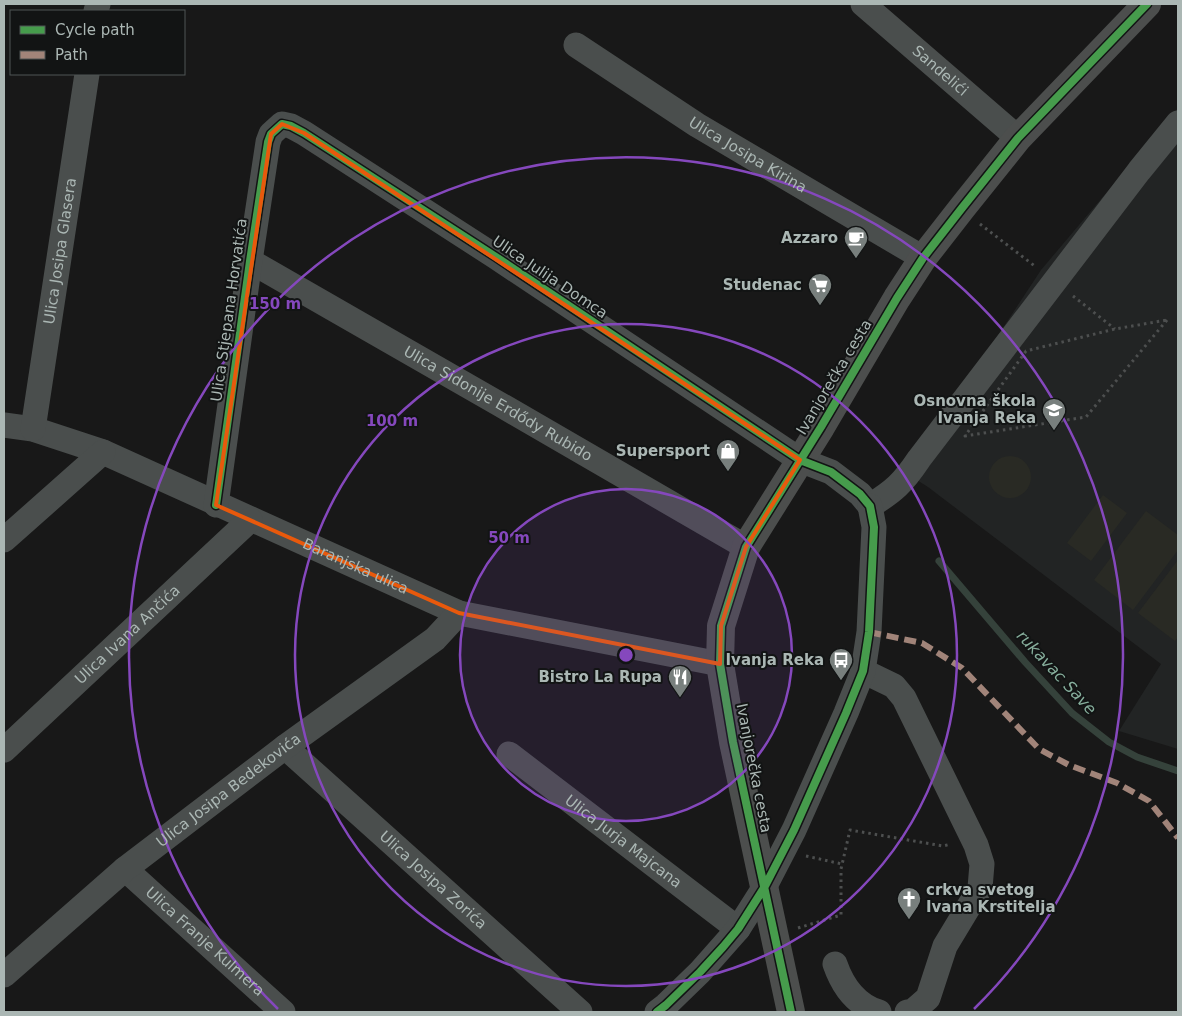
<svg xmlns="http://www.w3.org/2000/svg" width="1182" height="1016" font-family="'DejaVu Sans',sans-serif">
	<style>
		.built { fill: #222424 }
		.green { fill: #292a24 }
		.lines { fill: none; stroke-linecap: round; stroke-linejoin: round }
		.stream { stroke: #35423b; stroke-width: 7 }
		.path { stroke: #4d4f4f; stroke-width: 3; stroke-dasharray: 2.5 4; stroke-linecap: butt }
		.minor { stroke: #4a4e4d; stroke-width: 25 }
		.major { stroke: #4c4e4d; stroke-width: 28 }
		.quiet { stroke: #a18479; stroke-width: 6; stroke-dasharray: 12 6; stroke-linecap: butt }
		.cycleway-casing { stroke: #121414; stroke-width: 11 }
		.cycleway { stroke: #469c4c; stroke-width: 8 }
		.marked { fill: none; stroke: #e8590c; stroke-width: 4; stroke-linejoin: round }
		.ring { fill: none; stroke: #8548bd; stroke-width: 2.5 }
		.labels { text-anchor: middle; stroke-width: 4; stroke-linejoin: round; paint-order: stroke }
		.street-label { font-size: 15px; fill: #abb7b4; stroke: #121414 }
		.poi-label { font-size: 15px; font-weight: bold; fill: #abb7b4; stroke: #121414; text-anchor: end }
		.water-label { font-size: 16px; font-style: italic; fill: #86ae9c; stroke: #121414 }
		.centre { fill: #8548bd; stroke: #121414; stroke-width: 2.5 }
		.ring-label { font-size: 15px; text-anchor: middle; font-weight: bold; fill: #8548bd; stroke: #121414; stroke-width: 4; stroke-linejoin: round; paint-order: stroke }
	</style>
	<rect width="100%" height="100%" fill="#181818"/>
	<path class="built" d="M 1178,108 L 1178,749 L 1119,731 L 1161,664 L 928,487 L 901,470 L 960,393 L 1041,270 Z"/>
	<path class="green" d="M989 477a21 21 0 1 1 42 0a21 21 0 1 1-42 0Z
		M 1103,495 L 1127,513 L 1091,561 L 1067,543 Z
		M 1146,511 L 1178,535 L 1178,550 L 1133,610 L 1094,580 Z
		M 1178,560 L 1178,637 L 1175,641 L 1138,613 Z"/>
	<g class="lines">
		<path class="stream" d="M 939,561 L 1025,662 L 1072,713 L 1109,742 L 1137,757 L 1178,771"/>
		<path class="path" d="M 980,224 L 1036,267
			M 1073,296 L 1115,329
			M 1167,320 L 1086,417 L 965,436 L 1026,351 L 1115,329 Z
			M 806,856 L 842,864
			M 798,928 L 841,915 L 841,869 L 850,830 L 943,846 L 951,844"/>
		<g class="minor">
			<path id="s1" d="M 863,4 L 1018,138"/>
			<path d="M 96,11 L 98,4"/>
			<path id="s2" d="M 576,45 L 697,125 L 923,258"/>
			<path id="s3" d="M 250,261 L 501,405 L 746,547"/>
			<path id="s4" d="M 4,425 L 33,429 L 103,452 L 459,613 L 720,664"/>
			<path id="s5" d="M 33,429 L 87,74"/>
			<path d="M 216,505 L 250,261 L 268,142 L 271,134 L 282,124 L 291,126 L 304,133 L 496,257 L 800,460 L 831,472 L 860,494 L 870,506"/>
			<path d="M 870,506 C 894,491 903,483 919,459 L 1139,171 L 1178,123"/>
			<path d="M 4,540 L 103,452"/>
			<path d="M 863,671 L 894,686 L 904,698 L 976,845 L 982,864 L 980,888 L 945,946 L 928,998 L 913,1011 L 907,1012"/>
			<path id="s6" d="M 285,747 L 580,1012"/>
			<path id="s7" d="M 4,750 L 250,520"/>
			<path id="s8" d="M 509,754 L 738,929"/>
			<path id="s9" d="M 125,869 L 283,1012"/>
			<path d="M 835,964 C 843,987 856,1005 879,1012"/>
			<path id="s10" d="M 4,975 L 125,869 L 285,747 L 435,639 L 459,613"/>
			<path d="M 657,1012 L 666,1005 L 700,972 L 738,929 L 764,888 L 794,830 L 846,713 L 863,671 L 869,632 L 874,527 L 870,506"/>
		</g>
		<path class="major" d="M 791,1012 L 733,742 L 720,664 L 721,626 L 746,547 L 821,427 L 897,298 L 923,258 L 962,208 L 1018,138 L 1147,4"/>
		<path class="quiet" d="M 869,632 L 922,643 L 962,668 L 1039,749 L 1069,765 L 1117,783 L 1149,801 L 1178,838"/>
		<g class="cycleway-casing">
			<path id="cycleway" d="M 216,505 L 250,261 L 268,142 L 271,134 L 282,124 L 291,126 L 304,133 L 496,257 L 800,460 L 831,472 L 860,494 L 870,506 L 874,527 L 869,632 L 863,671 L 846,713 L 794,830 L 764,888 L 738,929 L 723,947 L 700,972 L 666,1005 L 657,1012
				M 791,1012 L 733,742 L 720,664 L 721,626 L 746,547 L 821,427 L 897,298 L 923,258 L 962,208 L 1018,138 L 1147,4"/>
		</g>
		<use href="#cycleway" class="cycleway"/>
	</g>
	<path class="marked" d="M 282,124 L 304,133 L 800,460 L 746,547 L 721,626 L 720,664 L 459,613 L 216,505 L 271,134 Z"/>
	<circle cx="626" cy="655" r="166" fill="#8548bd" fill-opacity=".12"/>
	<g class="ring">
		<circle cx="626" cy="655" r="166"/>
		<circle cx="626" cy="655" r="331"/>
		<path d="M278 1009A497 497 0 1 1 974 1009"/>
	</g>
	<defs>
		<g id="cafe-pin" transform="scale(1.25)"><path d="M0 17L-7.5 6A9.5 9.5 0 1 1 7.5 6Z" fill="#787f7d" stroke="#121414"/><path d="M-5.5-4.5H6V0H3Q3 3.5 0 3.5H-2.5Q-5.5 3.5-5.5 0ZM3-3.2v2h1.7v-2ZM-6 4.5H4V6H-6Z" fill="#fff"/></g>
		<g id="supermarket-pin" transform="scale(1.25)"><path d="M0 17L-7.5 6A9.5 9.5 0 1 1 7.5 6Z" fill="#787f7d" stroke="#121414"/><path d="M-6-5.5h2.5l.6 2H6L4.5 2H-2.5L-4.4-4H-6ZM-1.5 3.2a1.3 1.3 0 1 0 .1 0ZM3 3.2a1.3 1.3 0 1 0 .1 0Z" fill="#fff"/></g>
		<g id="school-pin" transform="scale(1.25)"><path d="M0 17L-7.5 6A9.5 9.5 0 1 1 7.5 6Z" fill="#787f7d" stroke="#121414"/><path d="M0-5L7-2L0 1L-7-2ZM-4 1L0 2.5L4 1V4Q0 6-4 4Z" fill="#fff"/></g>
		<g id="shop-pin" transform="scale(1.25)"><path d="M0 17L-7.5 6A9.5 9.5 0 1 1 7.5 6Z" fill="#787f7d" stroke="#121414"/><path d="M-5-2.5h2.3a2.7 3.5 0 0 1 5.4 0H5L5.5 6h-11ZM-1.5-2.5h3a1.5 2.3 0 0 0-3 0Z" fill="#fff"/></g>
		<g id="bus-pin" transform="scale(1.25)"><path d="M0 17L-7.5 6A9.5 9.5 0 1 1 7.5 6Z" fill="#787f7d" stroke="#121414"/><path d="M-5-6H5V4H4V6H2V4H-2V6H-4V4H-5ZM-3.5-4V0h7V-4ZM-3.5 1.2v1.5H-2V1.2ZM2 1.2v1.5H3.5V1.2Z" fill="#fff"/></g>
		<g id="restaurant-pin" transform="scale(1.25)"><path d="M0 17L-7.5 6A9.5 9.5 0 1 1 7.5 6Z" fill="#787f7d" stroke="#121414"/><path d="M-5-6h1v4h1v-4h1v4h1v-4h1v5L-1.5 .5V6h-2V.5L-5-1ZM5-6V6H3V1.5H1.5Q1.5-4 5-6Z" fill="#fff"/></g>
		<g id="church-pin" transform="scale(1.25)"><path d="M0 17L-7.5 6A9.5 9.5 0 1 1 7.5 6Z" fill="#787f7d" stroke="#121414"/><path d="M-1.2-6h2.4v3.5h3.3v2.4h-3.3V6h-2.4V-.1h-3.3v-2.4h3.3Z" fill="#fff"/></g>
	</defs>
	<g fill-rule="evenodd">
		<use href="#cafe-pin" x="856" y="238"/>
		<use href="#supermarket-pin" x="820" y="285"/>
		<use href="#school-pin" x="1054" y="410"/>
		<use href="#shop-pin" x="728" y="451"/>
		<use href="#bus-pin" x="841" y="660"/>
		<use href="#restaurant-pin" x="680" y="677"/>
		<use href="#church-pin" x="909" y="899"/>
	</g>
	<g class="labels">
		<g class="street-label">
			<text dy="5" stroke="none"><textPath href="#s1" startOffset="102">Sandelići</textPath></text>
			<text dy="5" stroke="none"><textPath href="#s2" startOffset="204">Ulica Josipa Kirina</textPath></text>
			<text dy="5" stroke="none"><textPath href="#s5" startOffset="180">Ulica Josipa Glasera</textPath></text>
			<text transform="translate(550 277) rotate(34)" y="5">Ulica Julija Domca</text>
			<text transform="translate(229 310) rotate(-82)" y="5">Ulica Stjepana Horvatića</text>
			<text transform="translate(834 377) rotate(-59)" y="5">Ivanjorečka cesta</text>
			<text dy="5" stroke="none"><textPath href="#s3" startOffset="286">Ulica Sidonije Erdődy Rubido</textPath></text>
			<text dy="5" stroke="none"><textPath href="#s4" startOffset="380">Baranjska ulica</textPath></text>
			<text dy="5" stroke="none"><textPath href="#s7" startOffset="169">Ulica Ivana Ančića</textPath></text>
			<text transform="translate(754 768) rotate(79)" y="5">Ivanjorečka cesta</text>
			<text dy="5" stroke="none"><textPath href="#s10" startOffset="291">Ulica Josipa Bedekovića</textPath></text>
			<text dy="5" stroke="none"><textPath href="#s8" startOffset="144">Ulica Jurja Majcana</textPath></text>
			<text dy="5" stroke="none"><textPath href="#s6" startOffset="199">Ulica Josipa Zorića</textPath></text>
			<text dy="5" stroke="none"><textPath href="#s9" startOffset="108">Ulica Franje Kulmera</textPath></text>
		</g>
		<g class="poi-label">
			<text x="838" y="243">Azzaro</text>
			<text x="802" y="290">Studenac</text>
			<text x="1036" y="406">Osnovna škola<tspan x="1036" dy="17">Ivanja Reka</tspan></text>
			<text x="710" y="456">Supersport</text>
			<text x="824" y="665">Ivanja Reka</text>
			<text x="662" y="682">Bistro La Rupa</text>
			<text x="926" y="895" text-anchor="start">crkva svetog<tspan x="926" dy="17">Ivana Krstitelja</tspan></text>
		</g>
		<g class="water-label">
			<text transform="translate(1057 672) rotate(47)" y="6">rukavac Save</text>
		</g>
	</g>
	<circle cx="626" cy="655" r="8" class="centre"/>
	<g class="ring-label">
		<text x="275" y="309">150 m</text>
		<text x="392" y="426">100 m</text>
		<text x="509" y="543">50 m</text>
	</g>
	<rect width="1182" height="1016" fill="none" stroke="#abb7b4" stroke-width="10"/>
	<rect x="10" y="10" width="175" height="65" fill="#121414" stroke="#4f5554"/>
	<rect x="20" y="26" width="25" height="8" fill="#469c4c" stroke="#4f5554"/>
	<text x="55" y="35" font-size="15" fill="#abb7b4">Cycle path</text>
	<rect x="20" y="51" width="25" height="8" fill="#a18479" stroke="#4f5554"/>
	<text x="55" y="60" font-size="15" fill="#abb7b4">Path</text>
</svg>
